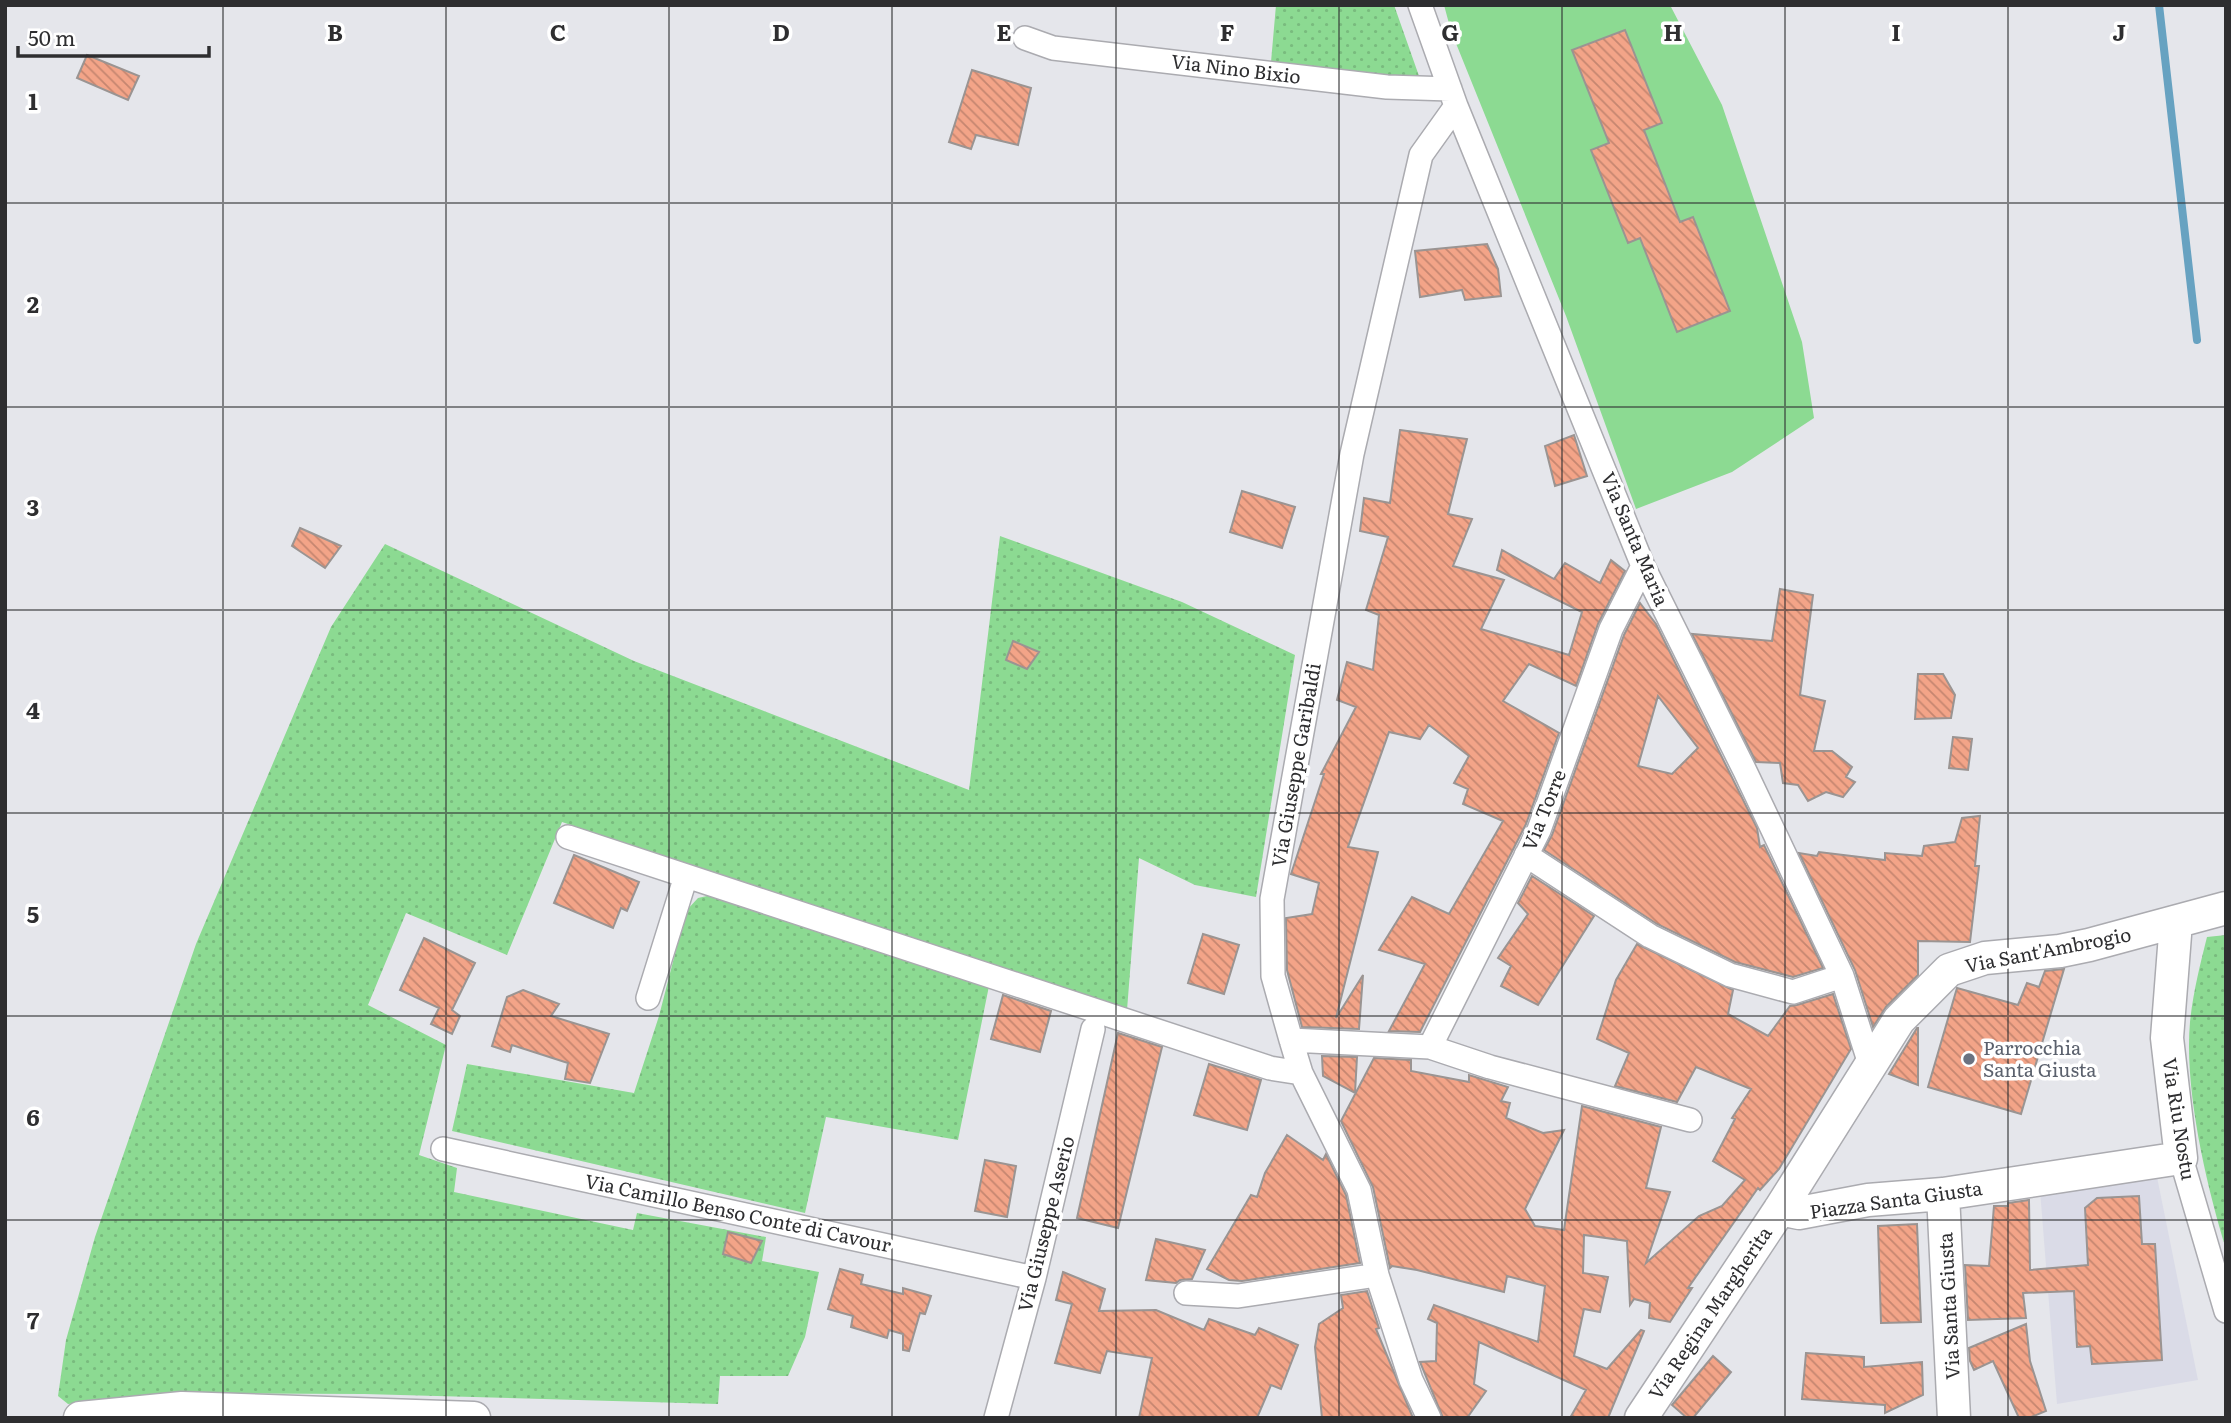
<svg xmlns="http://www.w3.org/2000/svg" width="2231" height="1423" font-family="Literata,serif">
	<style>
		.built { fill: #dadbe7 }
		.grass { fill: url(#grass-dots) }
		.garden { fill: #8cda92 }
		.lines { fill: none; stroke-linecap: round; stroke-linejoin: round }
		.stream { stroke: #67a2c1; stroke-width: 8 }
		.building { fill: url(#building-back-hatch); stroke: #9a9492; stroke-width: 2; fill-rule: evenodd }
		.street-casing { stroke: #ababb0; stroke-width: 26 }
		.secondary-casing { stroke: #ababb0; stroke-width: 35 }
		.street { stroke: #fff; stroke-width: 23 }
		.secondary { stroke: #fff; stroke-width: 32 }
		.grid { fill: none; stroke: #2e2e30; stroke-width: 2; stroke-opacity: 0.55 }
		.worship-dot { fill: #6b7280; stroke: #fff; stroke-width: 2.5 }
		.labels { text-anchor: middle; stroke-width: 7; stroke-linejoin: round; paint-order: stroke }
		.street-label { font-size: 19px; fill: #2e2e30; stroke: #fff }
		.worship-label { font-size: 19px; fill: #5b616d; stroke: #fff; text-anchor: start }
		.grid-label { font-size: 23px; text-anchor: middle; font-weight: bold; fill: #2e2e30; stroke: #fff; stroke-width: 7; stroke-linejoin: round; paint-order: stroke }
	</style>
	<defs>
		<pattern id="grass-dots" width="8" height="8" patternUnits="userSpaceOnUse" patternTransform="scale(1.75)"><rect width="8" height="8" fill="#8cda92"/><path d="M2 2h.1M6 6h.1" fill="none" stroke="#79bb7e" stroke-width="1.8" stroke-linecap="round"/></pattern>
		<pattern id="building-back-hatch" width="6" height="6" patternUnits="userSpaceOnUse" patternTransform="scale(1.75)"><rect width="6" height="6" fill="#f3a488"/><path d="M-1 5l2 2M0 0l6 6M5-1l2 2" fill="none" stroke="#c58670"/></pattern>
	</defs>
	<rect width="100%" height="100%" fill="#e5e6eb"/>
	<path class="built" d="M 2156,1172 L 2198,1380 L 2057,1404 L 2040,1190 Z"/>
	<path class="grass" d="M 1276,5 L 1394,5 L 1419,76 L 1394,84 L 1271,62 Z
		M 1000,536 L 1182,602 L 1295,655 L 1256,897 L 1195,885 L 1139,858 L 1127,1010 L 992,968 L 562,822 L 507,955 L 406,913 L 368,1005 L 446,1045 L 419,1155 L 457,1168 L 454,1192 L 633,1230 L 637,1213 L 766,1237 L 762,1261 L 819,1272 L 805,1337 L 788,1376 L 720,1376 L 718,1404 L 364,1394 L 185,1393 L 68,1404 L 58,1396 L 66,1340 L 95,1237 L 196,944 L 331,627 L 385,544 L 634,661 L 969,790 Z
		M 716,894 L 989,986 L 958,1140 L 826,1117 L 805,1213 L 452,1131 L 467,1064 L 634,1093 L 659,1016 L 686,911 L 698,898 Z
		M 2226,935 L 2226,1249 C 2206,1184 2184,1089 2190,1022 C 2193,993 2200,965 2207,937 Z"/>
	<path class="garden" d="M 1444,5 L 1670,5 L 1722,105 L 1802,342 L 1814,418 L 1732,472 L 1636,509 L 1566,316 L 1451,31 Z"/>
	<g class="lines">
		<path class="stream" d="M 2159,5 L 2197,340"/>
	</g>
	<path class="building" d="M 1625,30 L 1662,123 L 1644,130 L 1680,222 L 1693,217 L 1730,311 L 1677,332 L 1640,238 L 1628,243 L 1591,150 L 1609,143 L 1572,50 Z
		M 87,55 L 139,76 L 128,100 L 77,78 Z
		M 972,70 L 1031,88 L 1018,145 L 976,135 L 971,149 L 949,142 Z
		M 1487,244 L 1498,269 L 1501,296 L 1465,300 L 1462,290 L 1420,297 L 1415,251 Z
		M 1400,430 L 1467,439 L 1448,514 L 1472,519 L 1453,566 L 1504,580 L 1481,629 L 1569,655 L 1582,612 L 1497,570 L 1502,550 L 1554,579 L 1565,563 L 1600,583 L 1611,560 L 1625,571 L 1598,624 L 1576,686 L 1529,664 L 1503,701 L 1559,733 L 1526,824 L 1420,1032 L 1389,1031 L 1425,964 L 1379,950 L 1412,897 L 1449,914 L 1503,821 L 1463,804 L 1468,789 L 1454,783 L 1469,756 L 1429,725 L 1420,739 L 1389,732 L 1348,847 L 1378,852 L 1336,1018 L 1363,975 L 1359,1029 L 1302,1027 L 1287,970 L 1286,918 L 1312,914 L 1319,883 L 1291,874 L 1324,774 L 1321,774 L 1356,707 L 1337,700 L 1347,662 L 1373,670 L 1379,615 L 1366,610 L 1388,537 L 1360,531 L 1364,498 L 1390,503 Z
		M 1574,435 L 1587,476 L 1555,486 L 1545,446 Z
		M 1242,491 L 1295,507 L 1282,548 L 1230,532 Z
		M 300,528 L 341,546 L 325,568 L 292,546 Z
		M 1780,589 L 1813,595 L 1800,695 L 1825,701 L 1814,751 L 1832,751 L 1852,767 L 1846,777 L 1855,782 L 1843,797 L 1826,792 L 1808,801 L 1798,785 L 1783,783 L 1780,763 L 1756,762 L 1692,634 L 1772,641 Z
		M 1640,603 L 1656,624 L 1757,828 L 1760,847 L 1764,845 L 1823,968 L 1793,977 L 1735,962 L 1657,924 L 1544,850 L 1552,835 L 1624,635 ZM 1658,696 L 1698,748 L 1672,774 L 1638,766 Z
		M 1013,641 L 1039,652 L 1027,669 L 1006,660 Z
		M 1918,674 L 1943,674 L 1955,695 L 1951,718 L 1915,719 Z
		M 1953,737 L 1972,739 L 1968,770 L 1949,768 Z
		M 1980,816 L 1975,866 L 1979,866 L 1970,942 L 1918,941 L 1918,975 L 1886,1007 L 1873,1027 L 1855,970 L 1799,853 L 1817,856 L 1819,852 L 1885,860 L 1885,853 L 1922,856 L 1924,846 L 1955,842 L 1962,818 Z
		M 574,855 L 639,882 L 627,911 L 621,908 L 613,928 L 554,903 Z
		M 1532,876 L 1594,916 L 1538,1005 L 1501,986 L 1511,966 L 1498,958 L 1528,914 L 1518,903 Z
		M 1203,934 L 1239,945 L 1224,994 L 1188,983 Z
		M 424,938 L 475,963 L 452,1010 L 460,1016 L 452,1034 L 431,1024 L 439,1008 L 400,990 Z
		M 1637,944 L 1733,990 L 1728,1014 L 1768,1036 L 1790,1006 L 1797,1005 L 1833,994 L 1851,1049 L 1779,1169 L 1760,1190 L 1758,1188 L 1688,1288 L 1692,1288 L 1670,1322 L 1649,1318 L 1650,1303 L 1634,1299 L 1630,1305 L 1627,1241 L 1584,1235 L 1583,1273 L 1608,1277 L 1600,1312 L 1584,1309 L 1574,1356 L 1607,1369 L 1641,1330 L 1644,1331 L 1608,1418 L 1570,1418 L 1586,1390 L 1479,1342 L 1474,1384 L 1486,1391 L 1467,1418 L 1443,1418 L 1420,1362 L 1436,1361 L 1437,1323 L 1428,1319 L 1434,1305 L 1538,1342 L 1545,1286 L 1507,1276 L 1504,1292 L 1417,1270 L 1392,1266 L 1390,1268 L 1373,1187 L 1341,1121 L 1374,1058 L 1411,1060 L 1411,1071 L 1469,1082 L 1469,1075 L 1508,1087 L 1501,1101 L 1510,1103 L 1506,1118 L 1543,1133 L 1564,1130 L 1525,1209 L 1535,1226 L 1564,1230 L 1582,1106 L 1661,1127 L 1646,1188 L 1670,1192 L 1646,1263 L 1699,1216 L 1722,1206 L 1745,1180 L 1713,1161 L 1735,1119 L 1732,1118 L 1751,1089 L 1696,1067 L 1677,1102 L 1615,1086 L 1629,1053 L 1597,1039 L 1616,980 Z
		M 2064,969 L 2021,1114 L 1928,1087 L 1957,988 L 2018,1005 L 2027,983 L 2039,987 L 2045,971 Z
		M 523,990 L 559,1004 L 551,1016 L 609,1034 L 590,1083 L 565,1079 L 568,1063 L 512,1045 L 510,1052 L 492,1046 L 507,997 Z
		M 1003,995 L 1051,1011 L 1040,1052 L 991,1039 Z
		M 1917,1028 L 1918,1028 L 1918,1085 L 1889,1074 Z
		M 1118,1033 L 1162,1047 L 1118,1228 L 1077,1218 Z
		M 1322,1056 L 1357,1057 L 1355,1093 L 1323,1076 Z
		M 1209,1064 L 1261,1080 L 1247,1130 L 1194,1115 Z
		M 1287,1135 L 1323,1160 L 1326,1154 L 1346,1195 L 1360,1263 L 1242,1281 L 1229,1280 L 1207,1269 L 1251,1195 L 1257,1197 L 1265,1173 Z
		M 985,1160 L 1016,1166 L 1007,1217 L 975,1211 Z
		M 2139,1196 L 2142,1244 L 2155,1244 L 2162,1360 L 2092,1364 L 2090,1346 L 2077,1347 L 2074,1291 L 2023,1293 L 2026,1318 L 1968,1320 L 1965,1265 L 1989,1266 L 1994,1206 L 2008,1206 L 2008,1203 L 2029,1200 L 2030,1270 L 2088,1265 L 2085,1208 L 2097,1198 Z
		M 1917,1224 L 1921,1322 L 1881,1323 L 1878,1226 Z
		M 728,1232 L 762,1241 L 751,1263 L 723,1254 Z
		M 1156,1239 L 1205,1250 L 1192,1279 L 1180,1280 L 1176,1283 L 1146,1280 Z
		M 840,1269 L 863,1275 L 861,1284 L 903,1294 L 903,1288 L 931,1296 L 925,1314 L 920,1313 L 909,1351 L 903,1350 L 903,1334 L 889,1330 L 887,1338 L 851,1327 L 853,1316 L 828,1309 Z
		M 1063,1272 L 1105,1289 L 1099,1311 L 1156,1310 L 1204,1330 L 1209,1319 L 1255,1335 L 1259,1328 L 1298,1345 L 1281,1389 L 1271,1385 L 1257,1418 L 1139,1418 L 1152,1358 L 1107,1351 L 1100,1373 L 1055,1363 L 1072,1304 L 1056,1300 Z
		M 1367,1291 L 1379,1328 L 1376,1329 L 1413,1418 L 1322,1418 L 1315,1347 L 1319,1324 L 1343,1308 L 1341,1295 Z
		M 2026,1324 L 2030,1361 L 2046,1411 L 2029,1418 L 2019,1418 L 1993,1361 L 1974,1370 L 1970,1361 L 1969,1348 Z
		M 1806,1353 L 1864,1357 L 1864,1367 L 1922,1362 L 1923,1395 L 1885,1413 L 1885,1405 L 1802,1399 Z
		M 1713,1356 L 1731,1372 L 1693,1418 L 1687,1418 L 1672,1405 Z"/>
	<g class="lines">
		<g class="street-casing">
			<path id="street" d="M 1420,5 L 1456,106 L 1643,566 L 1745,771 L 1842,976 L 1870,1064
				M 1025,38 L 1053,48 L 1387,87 L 1450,89
				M 568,837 L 1270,1068 L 1301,1073
				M 1526,855 L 1650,936 L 1730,975 L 1793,992 L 1842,976
				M 648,998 L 686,876
				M 1291,1040 L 1430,1047 L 1490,1067 L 1690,1120
				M 1430,1047 L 1539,830 L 1611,629 L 1643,566
				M 443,1149 L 1034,1278
				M 2181,1158 L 2226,1311
				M 1186,1293 L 1238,1296 L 1377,1275
				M 996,1418 L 1034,1278 L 1093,1029
				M 1429,1418 L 1411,1380 L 1377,1275 L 1359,1190 L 1301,1073 L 1291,1040 L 1273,976 L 1272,899 L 1352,454 L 1421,155 L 1456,106"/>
		</g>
		<g class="secondary-casing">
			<path id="secondary" d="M 1943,1194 L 1954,1418
				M 1780,1209 L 1799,1213 L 1868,1200 L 1943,1194 L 2181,1158 L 2167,1038 L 2176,922
				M 80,1418 L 182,1408 L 474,1418
				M 1641,1418 L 1780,1209 L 1899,1020 L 1949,970 L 1985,958 L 2060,951 L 2089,945 L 2226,908"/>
		</g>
		<use href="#street" class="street"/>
		<use href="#secondary" class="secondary"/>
	</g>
	<path class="grid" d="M 223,5 L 223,1418M 446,5 L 446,1418M 669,5 L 669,1418M 892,5 L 892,1418M 1116,5 L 1116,1418M 1339,5 L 1339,1418M 1562,5 L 1562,1418M 1785,5 L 1785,1418M 2008,5 L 2008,1418M 5,203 L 2226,203M 5,407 L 2226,407M 5,610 L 2226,610M 5,813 L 2226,813M 5,1016 L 2226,1016M 5,1220 L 2226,1220"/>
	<circle class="worship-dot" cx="1969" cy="1059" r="7"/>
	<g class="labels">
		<g class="street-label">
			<text transform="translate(1236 69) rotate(7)" y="7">Via Nino Bixio</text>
			<text transform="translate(1635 539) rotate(67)" y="7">Via Santa Maria</text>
			<text transform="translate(1296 765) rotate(-80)" y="7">Via Giuseppe Garibaldi</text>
			<text transform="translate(1544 810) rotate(-68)" y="7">Via Torre</text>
			<text transform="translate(2048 950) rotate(-11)" y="7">Via Sant'Ambrogio</text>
			<text transform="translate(2179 1119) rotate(81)" y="7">Via Riu Nostu</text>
			<text transform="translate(1896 1200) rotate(-8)" y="7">Piazza Santa Giusta</text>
			<text transform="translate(738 1213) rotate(12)" y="7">Via Camillo Benso Conte di Cavour</text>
			<text transform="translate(1046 1224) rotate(-76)" y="7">Via Giuseppe Aserio</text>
			<text transform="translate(1949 1306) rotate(-93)" y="7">Via Santa Giusta</text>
			<text transform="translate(1710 1313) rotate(-56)" y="7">Via Regina Margherita</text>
		</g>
		<g class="worship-label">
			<text x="1983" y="1055">Parrocchia<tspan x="1983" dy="22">Santa Giusta</tspan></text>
		</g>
	</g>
	<g class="grid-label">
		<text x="335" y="41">B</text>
		<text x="558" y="41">C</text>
		<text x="781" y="41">D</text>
		<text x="1004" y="41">E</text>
		<text x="1227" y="41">F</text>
		<text x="1450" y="41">G</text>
		<text x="1673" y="41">H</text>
		<text x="1896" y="41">I</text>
		<text x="2119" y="41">J</text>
		<text x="33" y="110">1</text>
		<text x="33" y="313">2</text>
		<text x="33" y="516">3</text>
		<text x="33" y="719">4</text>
		<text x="33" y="923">5</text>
		<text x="33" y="1126">6</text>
		<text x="33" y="1329">7</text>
	</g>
	<rect width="2231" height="1423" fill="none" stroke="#2e2e30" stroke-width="14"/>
	<path d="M18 46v10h191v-10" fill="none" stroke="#2e2e30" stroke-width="3.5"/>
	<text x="28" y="46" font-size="21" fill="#2e2e30" stroke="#ffffff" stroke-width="5" paint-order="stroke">50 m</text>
</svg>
